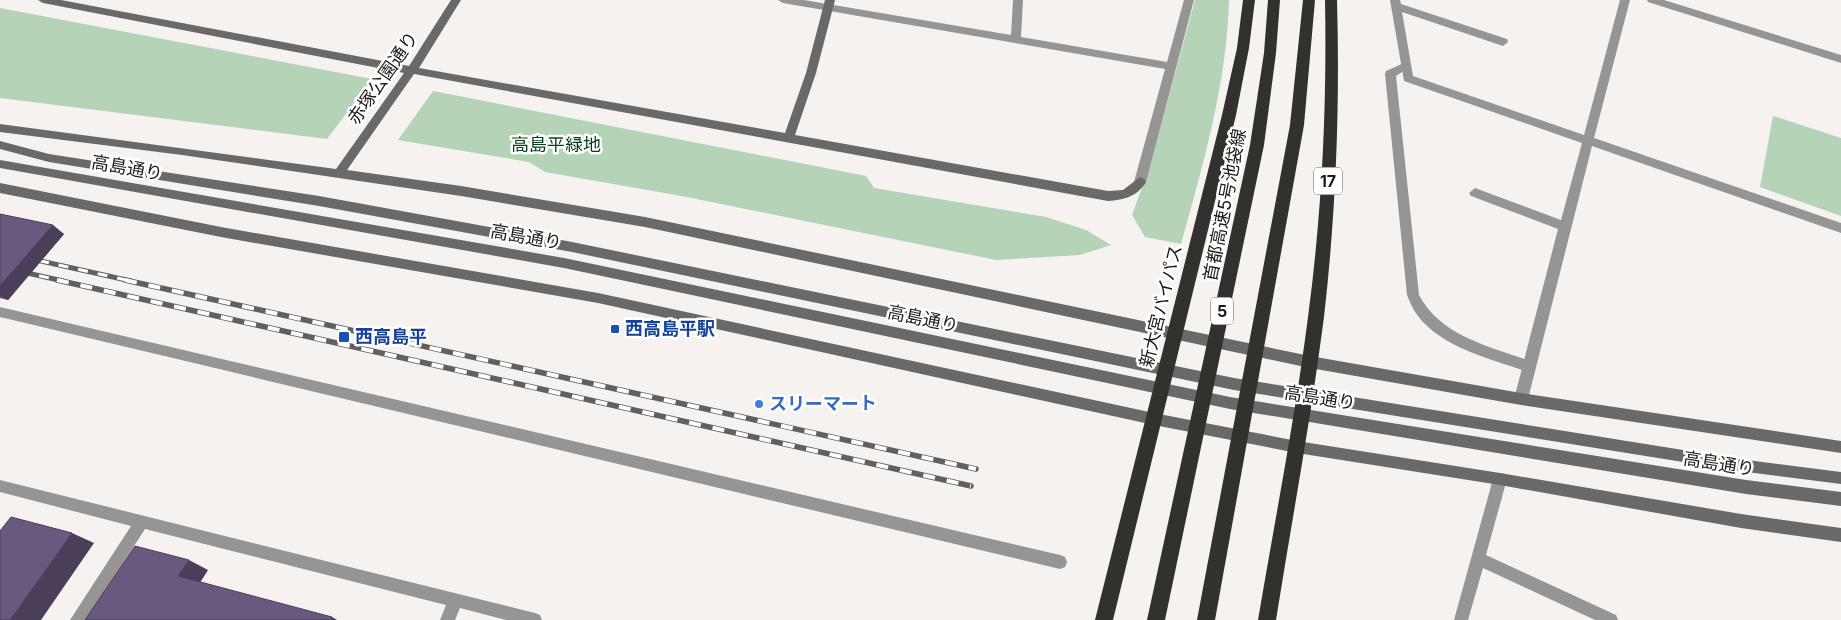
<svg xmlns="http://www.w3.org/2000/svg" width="1841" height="620" font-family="Inter,'Noto Sans JP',sans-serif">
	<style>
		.green { fill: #b4d3b7 }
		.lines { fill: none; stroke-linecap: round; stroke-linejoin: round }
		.lane { fill: #979594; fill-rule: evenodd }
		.street { fill: #979594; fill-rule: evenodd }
		.secondary { fill: #6b6967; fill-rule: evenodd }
		.highway { fill: #33312e; fill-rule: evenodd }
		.rail-far1-casing { stroke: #62605f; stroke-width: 5 }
		.rail-casing { stroke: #62605f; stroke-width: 5.5 }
		.rail-far1 { stroke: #fff; stroke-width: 3; stroke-dasharray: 10; stroke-linecap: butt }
		.rail { stroke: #fff; stroke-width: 4; stroke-dasharray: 12; stroke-linecap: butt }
		.wall { fill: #5a4d6c }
		.shaded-wall { fill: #4a3e58 }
		.building { fill: #69597e; stroke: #4a3e58 }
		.transit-dot { fill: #1a4fb4; stroke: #fff; stroke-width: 2 }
		.shop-dot { fill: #3f7fe0; stroke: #fff; stroke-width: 2 }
		.labels { text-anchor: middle; stroke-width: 5; stroke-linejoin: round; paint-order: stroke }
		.shield { fill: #fff; stroke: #605f5f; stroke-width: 1 }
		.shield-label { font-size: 16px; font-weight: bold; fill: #1c1b1a }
		.street-label { font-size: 18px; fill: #1c1b1a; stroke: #fff }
		.park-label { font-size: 18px; fill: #063f15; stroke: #fff }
		.transit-label { font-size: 18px; font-weight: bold; fill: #164399; stroke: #fff; text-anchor: start }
		.shop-label { font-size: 18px; font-weight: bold; fill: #366cbe; stroke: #fff; text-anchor: start }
	</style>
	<rect width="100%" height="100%" fill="#f6f2ef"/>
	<path class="green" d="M 1195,0 L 1229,0 C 1227,83 1203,165 1181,244 L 1145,237 L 1132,215 L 1150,166 Z
		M 0,8 L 372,79 L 327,139 L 0,98 Z
		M 433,91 L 866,176 L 874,188 L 1046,217 L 1086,230 L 1111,245 L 1080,255 L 996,260 L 687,197 L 545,172 L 529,162 L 398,140 Z
		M 1773,116 L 1841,138 L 1841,216 L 1760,187 Z"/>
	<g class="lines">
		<path class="lane" d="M 1406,62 L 1410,63 L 1411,66 L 1396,76 L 1419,295 C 1441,337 1492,347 1533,362 L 1534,366 L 1533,370 L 1528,372 C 1492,359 1442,348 1418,316 C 1413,310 1410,302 1407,295 L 1385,74 L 1386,71 Z
			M 0,480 L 535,613 L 540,615 L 542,620 L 506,620 L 460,608 L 455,620 L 440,620 L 446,605 L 145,529 L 86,620 L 70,620 L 131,526 L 0,492 Z"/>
		<path class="street" d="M 778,0 L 804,0 L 1011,35 L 1013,0 L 1023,0 L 1021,37 L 1167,62 L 1184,0 L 1194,0 L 1146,182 L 1140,187 L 1134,182 L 1165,69 L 783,3 Z
			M 1390,0 L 1400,0 L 1401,4 L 1507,39 L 1508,42 L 1503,46 L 1402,12 L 1413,76 L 1584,135 L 1620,0 L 1630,0 L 1594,138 L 1841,223 L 1841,233 L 1592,146 L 1528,399 L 1526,403 L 1521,405 L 1516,403 L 1514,399 L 1558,229 L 1471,196 L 1469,193 L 1475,188 L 1561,220 L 1582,143 L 1404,81 Z
			M 1647,0 L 1664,0 L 1841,55 L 1841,63 L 1648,2 Z
			M 0,307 L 1060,555 L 1065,557 L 1067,562 L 1065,567 L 1060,569 L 0,317 Z
			M 1500,473 L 1505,474 L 1507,479 L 1486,555 L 1616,615 L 1618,620 L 1595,620 L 1483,568 L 1468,620 L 1454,620 L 1493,479 L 1495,474 Z"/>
		<path class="secondary" d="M 38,0 L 61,0 L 409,66 L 451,0 L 461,0 L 419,68 L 785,133 L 806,73 L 825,0 L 835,0 L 816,73 L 795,135 L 1108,191 L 1123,190 L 1140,177 L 1144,179 L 1146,182 C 1138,196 1124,200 1108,201 L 414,74 L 347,170 L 461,186 L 645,217 L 1310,356 L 1521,393 L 1841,441 L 1841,453 L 1521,405 L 1310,368 L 645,227 L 461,196 L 182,155 L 0,132 L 0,124 L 336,169 L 404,73 L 43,3 Z
			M 0,141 L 49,154 L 319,196 L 572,242 L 1234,378 L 1739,459 L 1841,472 L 1841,484 L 1739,471 L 1234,390 L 572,252 L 319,206 L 49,162 L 0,149 Z
			M 0,160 L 564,258 L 1230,397 L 1746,480 L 1841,492 L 1841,506 L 1746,494 L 1230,409 L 564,268 L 0,168 Z
			M 0,183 L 221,227 L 598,293 L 1154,413 L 1297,441 L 1500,473 L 1741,514 L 1841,528 L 1841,542 L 1741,528 L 1500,485 L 1297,453 L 1154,425 L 598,303 L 221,237 L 0,193 Z"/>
		<path class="highway" d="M 1243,0 L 1255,0 L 1249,48 L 1236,115 L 1113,620 L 1095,620 L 1222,115 L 1237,48 Z
			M 1268,0 L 1280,0 L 1276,53 L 1264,145 L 1165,620 L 1147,620 L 1250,145 L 1264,53 Z
			M 1303,0 L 1315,0 L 1304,125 L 1215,620 L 1197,620 L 1290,125 Z
			M 1325,0 L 1337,0 C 1340,106 1336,212 1324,317 C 1311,419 1292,519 1276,620 L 1258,620 C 1275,519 1295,419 1308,317 C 1322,212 1327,106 1325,0 Z"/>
		<g class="rail-far1-casing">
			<path id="rail-far1" d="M 0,252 L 131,281
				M 0,267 L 63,281"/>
		</g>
		<g class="rail-casing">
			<path id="rail" d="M 57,280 L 971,486
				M 125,280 L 976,469"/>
		</g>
		<use href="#rail-far1" class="rail-far1"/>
		<use href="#rail" class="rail"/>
	</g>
	<path class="wall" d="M 0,214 L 64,234 L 8,300 L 0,298 Z"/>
	<path class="shaded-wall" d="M 53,225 L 64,234 L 8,300 L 0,295 L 0,286 Z
		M 72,533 L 94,543 L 41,620 L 10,620 Z
		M 189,560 L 208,570 L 198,586 L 178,576 Z
		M 332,617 L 337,620 L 331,620 Z"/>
	<path class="building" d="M 0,214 L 53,225 L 0,286 Z
		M 11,517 L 72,533 L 10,620 L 0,620 L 0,531 Z
		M 135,546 L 189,560 L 178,576 L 332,617 L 331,620 L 85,620 Z"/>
	<g class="transit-dot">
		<rect x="610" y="324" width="10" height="10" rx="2.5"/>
		<rect x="338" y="331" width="12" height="12" rx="2.5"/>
	</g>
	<circle class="shop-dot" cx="759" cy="404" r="5"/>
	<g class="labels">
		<g class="shield">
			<rect x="1314" y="167.5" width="28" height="27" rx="4"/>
			<rect x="1211" y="297.5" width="22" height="27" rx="4"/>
		</g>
		<g class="shield-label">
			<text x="1328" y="187">17</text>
			<text x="1222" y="317">5</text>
		</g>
		<g class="street-label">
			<text transform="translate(383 78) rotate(-55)" y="6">赤塚公園通り</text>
			<text transform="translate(127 168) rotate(10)" y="6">高島通り</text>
			<text transform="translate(1225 205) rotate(-79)" y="6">首都高速5号池袋線</text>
			<text transform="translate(526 237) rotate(10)" y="6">高島通り</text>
			<text transform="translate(1161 306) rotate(-76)" y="6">新大宮バイパス</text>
			<text transform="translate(923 319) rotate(12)" y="6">高島通り</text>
			<text transform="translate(1320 398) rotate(9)" y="6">高島通り</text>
			<text transform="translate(1719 464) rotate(9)" y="6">高島通り</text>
		</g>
		<g class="park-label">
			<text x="556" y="151">高島平緑地</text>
		</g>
		<g class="transit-label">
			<text x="625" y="335">西高島平駅</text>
			<text x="355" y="343">西高島平</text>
		</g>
		<g class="shop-label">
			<text x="769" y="410">スリーマート</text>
		</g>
	</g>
</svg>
